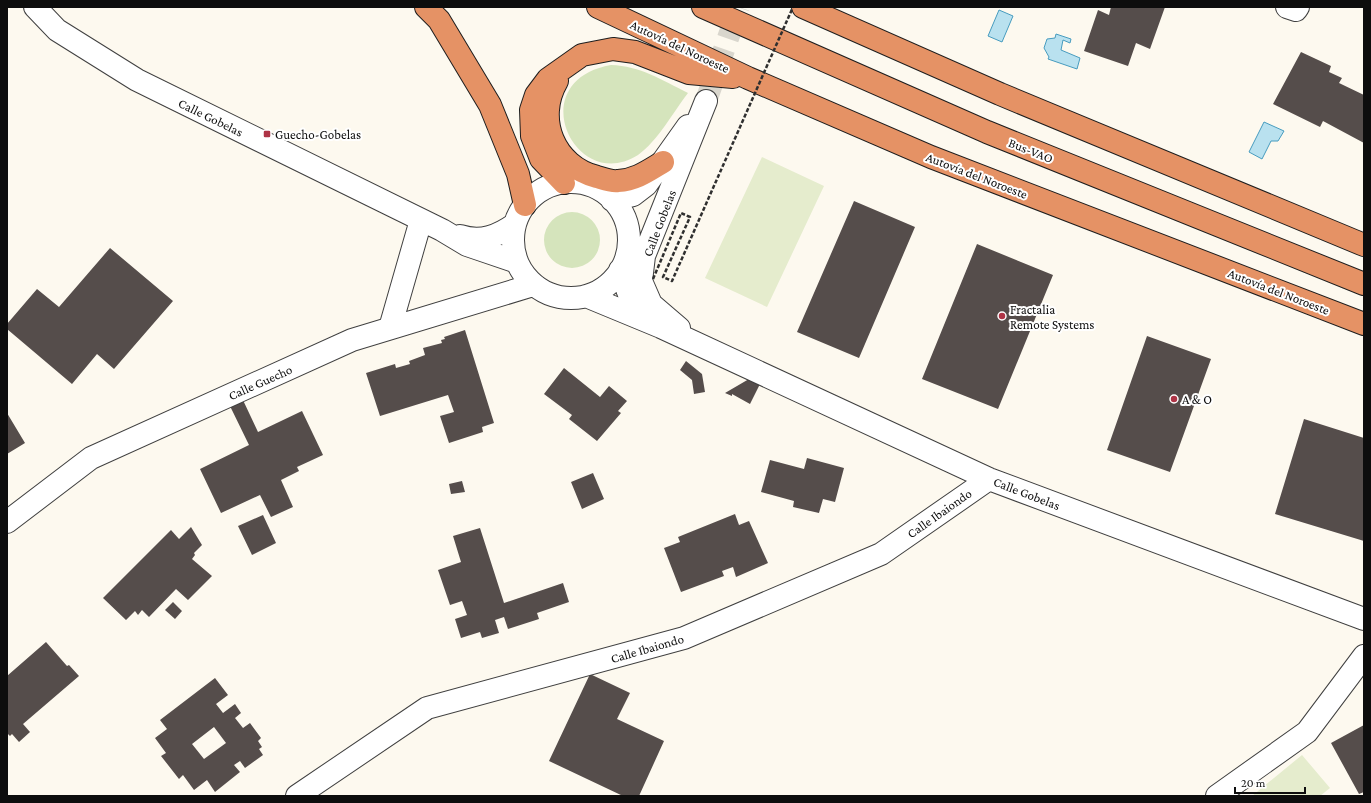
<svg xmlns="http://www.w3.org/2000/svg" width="1371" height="803" font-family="'Crimson Pro',serif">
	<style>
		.green { fill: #d5e4bc }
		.pitch { fill: #e5eccd }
		.water { fill: #b9e1ef; stroke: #479cbf }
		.building { fill: #554d4b; fill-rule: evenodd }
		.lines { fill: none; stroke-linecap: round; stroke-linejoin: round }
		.street-tunnel { stroke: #d9d6cd; stroke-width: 22; stroke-dasharray: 22 11; stroke-linecap: butt }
		.street-casing { stroke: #404040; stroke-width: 24 }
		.highway-casing { stroke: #1e1e1e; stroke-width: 24 }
		.street { stroke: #fff; stroke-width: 22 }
		.highway { stroke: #e59265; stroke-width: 22 }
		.path-bridge { stroke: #2f2f2f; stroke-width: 2.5; stroke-dasharray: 4 2; stroke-linecap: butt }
		.poi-dot { fill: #ae3446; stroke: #fff; stroke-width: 1.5 }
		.labels { text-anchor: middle; stroke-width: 4; stroke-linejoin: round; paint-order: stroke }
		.street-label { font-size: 13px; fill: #0d0d0d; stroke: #fff }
		.poi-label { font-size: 13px; fill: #0d0d0d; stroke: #fff; text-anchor: start }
	</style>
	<rect width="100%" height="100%" fill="#fdf9ef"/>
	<path class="green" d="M 611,65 C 640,66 662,80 688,93 C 674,111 657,142 638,155 C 575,195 521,81 611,65 Z
		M544 240a28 28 0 1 1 56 0a28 28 0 1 1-56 0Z"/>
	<path class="pitch" d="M 762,157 L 824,186 L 767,307 L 705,278 Z
		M 1302,755 L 1330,788 L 1320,796 L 1252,796 Z"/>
	<path class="water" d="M 999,10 L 1013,16 L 1002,42 L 988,36 Z
		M 1056,34 L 1071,39 L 1070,43 L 1063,40 L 1061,50 L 1080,58 L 1077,69 L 1048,59 L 1049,57 L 1044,48 L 1047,39 L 1055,38 Z
		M 1264,122 L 1284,131 L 1278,141 L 1271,141 L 1262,159 L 1249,152 Z"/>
	<path class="building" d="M 1111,7 L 1165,7 L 1150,49 L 1136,43 L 1128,66 L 1084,51 L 1098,10 L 1109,15 Z
		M 1301,52 L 1331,66 L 1329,72 L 1342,78 L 1339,83 L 1364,95 L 1364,143 L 1323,121 L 1320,127 L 1273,104 Z
		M 854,201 L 915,227 L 859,358 L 797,332 Z
		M 977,244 L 1053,275 L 998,409 L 922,379 Z
		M 110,248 L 173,301 L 114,369 L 97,354 L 72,384 L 7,329 L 7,324 L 37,289 L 59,307 Z
		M 465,330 L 494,423 L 482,427 L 483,432 L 449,443 L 440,416 L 454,412 L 448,395 L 380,416 L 366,373 L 395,364 L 396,368 L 410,364 L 409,361 L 425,355 L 423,348 L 442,343 L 441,340 L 445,339 L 444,337 Z
		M 1147,336 L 1211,359 L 1170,472 L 1107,450 Z
		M 686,361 L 702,374 L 705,392 L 694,394 L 692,380 L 680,370 Z
		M 564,368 L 600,397 L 609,386 L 627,401 L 618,411 L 621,413 L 597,441 L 569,419 L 572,415 L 544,394 Z
		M 749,379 L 760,384 L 750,404 L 732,394 L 732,396 L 725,393 Z
		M 242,398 L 258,432 L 302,411 L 323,455 L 297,467 L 299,471 L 281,480 L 293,507 L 271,517 L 260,495 L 221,513 L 200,469 L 249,445 L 229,404 Z
		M 7,413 L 25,443 L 7,454 Z
		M 1304,419 L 1364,438 L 1364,541 L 1275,514 Z
		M 807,458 L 844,468 L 835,502 L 823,499 L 819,513 L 793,507 L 794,501 L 761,492 L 770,460 L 804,469 Z
		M 593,473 L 604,499 L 582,509 L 571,482 Z
		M 462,481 L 465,492 L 451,494 L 449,484 Z
		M 735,514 L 739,525 L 749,521 L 768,563 L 736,577 L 733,567 L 722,571 L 724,576 L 681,592 L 664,548 L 680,542 L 678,537 Z
		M 263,515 L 276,543 L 252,555 L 238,526 Z
		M 191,527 L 202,545 L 194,553 L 195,555 L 192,559 L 212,576 L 188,600 L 176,589 L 149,617 L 142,610 L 138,615 L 135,611 L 126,620 L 103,598 L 171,530 L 179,539 Z
		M 480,528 L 504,603 L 563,583 L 569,602 L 537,613 L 539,619 L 508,629 L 504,617 L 495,620 L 499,633 L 482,638 L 480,632 L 461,638 L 455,619 L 467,615 L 462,601 L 450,605 L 438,570 L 461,562 L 453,536 Z
		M 173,602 L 182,611 L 175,619 L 165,610 Z
		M 46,642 L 67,666 L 69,665 L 79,676 L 23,724 L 30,732 L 19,742 L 12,734 L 10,736 L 7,733 L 7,676 Z
		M 590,674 L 630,693 L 617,719 L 664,741 L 639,796 L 623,796 L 549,761 Z
		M 215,678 L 228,695 L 216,704 L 223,713 L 235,704 L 241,713 L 235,718 L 243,728 L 250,723 L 261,738 L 258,741 L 262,747 L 259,749 L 263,755 L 245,768 L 240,761 L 234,765 L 240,772 L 215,792 L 207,780 L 194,790 L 183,775 L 179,779 L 161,756 L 166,753 L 155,738 L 167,729 L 160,720 ZM 214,727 L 226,743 L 204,759 L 192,744 Z
		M 1364,725 L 1364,792 L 1359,794 L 1331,743 Z"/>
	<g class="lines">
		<path class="street-tunnel" d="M 706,101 L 739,7"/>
		<g class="street-casing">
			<path id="street" d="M 35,7 L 57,30 L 137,80 L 442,230 L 467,245 L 517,262
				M 1287,7 L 1296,10 L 1298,7
				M513 240a58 58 0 1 1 116 0a58 58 0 1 1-116 0Z
				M 612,200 L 633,195 L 646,185 L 688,126
				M 460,236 C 481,243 498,236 515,224
				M 620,270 L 630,297 L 652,318
				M 586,296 L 661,327 L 989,479 L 1364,619
				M 390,328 L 421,220
				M 679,328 L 651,304 L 641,281 L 644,256 L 706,101
				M 7,522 L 91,458 L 352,340 L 533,285
				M 297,796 L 427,708 L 684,638 L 881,554 L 989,479
				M 1217,796 L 1307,732 L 1364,656"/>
		</g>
		<g class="highway-casing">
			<path id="highway" d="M 426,7 L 439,20 L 490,105 L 518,174 L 525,205
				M 598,7 L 748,78 L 931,157 L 1364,324
				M 703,7 L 987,132 L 1364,284
				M 803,7 L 1000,94 L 1364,245
				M 557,81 C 535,119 554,166 597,177 C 604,179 611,182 618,181 C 636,180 648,171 663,162
				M 564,183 L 541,159 L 532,136 L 531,110 L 536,95 L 548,79 L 582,55 L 613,49 L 635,52 L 689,73 L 733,77"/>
		</g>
		<use href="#street" class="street"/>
		<use href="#highway" class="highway"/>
		<path class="path-bridge" d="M 653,279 L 681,213 L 690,217 L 663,277 L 672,281 L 793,7"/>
	</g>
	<g class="poi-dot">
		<rect x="263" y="130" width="8" height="8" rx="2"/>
		<circle cx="1002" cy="316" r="4"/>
		<circle cx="1174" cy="399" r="4"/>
	</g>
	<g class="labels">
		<g class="street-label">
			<text transform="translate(680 46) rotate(25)" y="5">Autovía del Noroeste</text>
			<text transform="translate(211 117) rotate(26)" y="5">Calle Gobelas</text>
			<text transform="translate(1031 150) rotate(22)" y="5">Bus-VAO</text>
			<text transform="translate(977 175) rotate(21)" y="5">Autovía del Noroeste</text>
			<text transform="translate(659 223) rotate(-69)" y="5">Calle Gobelas</text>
			<text transform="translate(1279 291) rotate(21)" y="5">Autovía del Noroeste</text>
			<text transform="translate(260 382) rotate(-24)" y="5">Calle Guecho</text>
			<text transform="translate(1027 493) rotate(21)" y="5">Calle Gobelas</text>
			<text transform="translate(939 513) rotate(-35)" y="5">Calle Ibaiondo</text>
			<text transform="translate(647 648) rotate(-16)" y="5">Calle Ibaiondo</text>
		</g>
		<g class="poi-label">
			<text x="275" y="139">Guecho-Gobelas</text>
			<text x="1010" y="314">Fractalia<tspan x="1010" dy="15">Remote Systems</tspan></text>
			<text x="1182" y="404">A &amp; O</text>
		</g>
	</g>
	<rect width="1371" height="803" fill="none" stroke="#0d0d0d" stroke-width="16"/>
	<path d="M1235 787v6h70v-6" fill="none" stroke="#0d0d0d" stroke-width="2"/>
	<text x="1241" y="787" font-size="12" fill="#0d0d0d" stroke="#ffffff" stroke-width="3" paint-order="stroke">20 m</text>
</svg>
